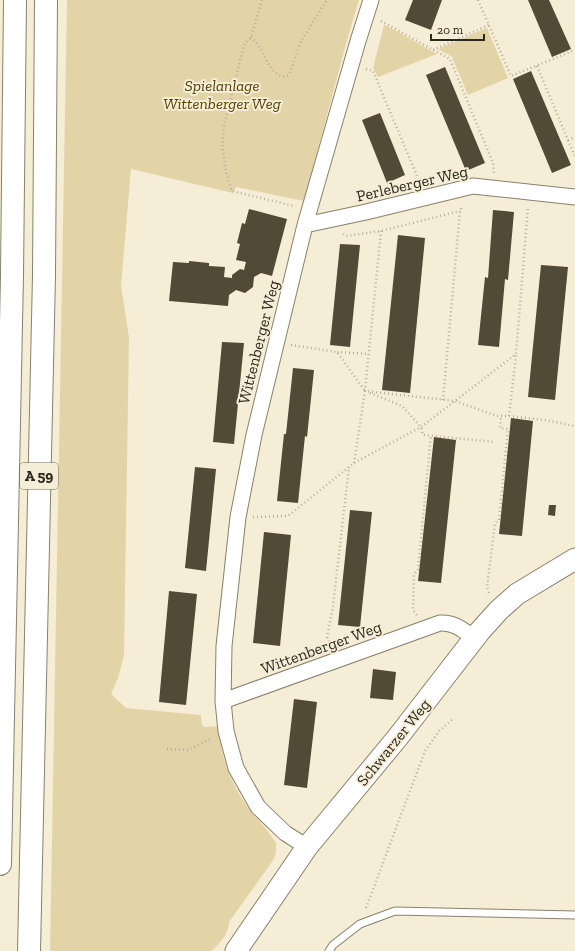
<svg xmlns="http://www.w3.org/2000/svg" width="575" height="951" font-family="'Zilla Slab',serif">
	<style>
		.green { fill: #e3d4a8 }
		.building { fill: #514a36 }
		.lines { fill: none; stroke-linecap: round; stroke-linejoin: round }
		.lane-casing { stroke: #89816c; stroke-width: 9 }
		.street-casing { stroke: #89816c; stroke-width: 17 }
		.secondary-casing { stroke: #89816c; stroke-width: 23 }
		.highway-casing { stroke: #89816c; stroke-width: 24 }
		.path { stroke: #b5af9c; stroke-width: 2.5; stroke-dasharray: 1 3; stroke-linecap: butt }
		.lane { stroke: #fff; stroke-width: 7 }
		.street { stroke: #fff; stroke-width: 15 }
		.secondary { stroke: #fff; stroke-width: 21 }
		.highway { stroke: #fff; stroke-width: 22 }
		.labels { text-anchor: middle; stroke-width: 4; stroke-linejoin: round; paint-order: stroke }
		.shield { fill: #f5edd5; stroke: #686456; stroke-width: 1 }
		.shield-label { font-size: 15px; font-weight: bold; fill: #2c2920 }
		.park-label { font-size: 16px; font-style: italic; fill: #524102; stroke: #f5edd5 }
		.street-label { font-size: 16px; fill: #2c2920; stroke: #f5edd5 }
	</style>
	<rect width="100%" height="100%" fill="#f5edd5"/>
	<path class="green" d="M 67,0 L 359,0 L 347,40 L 304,201 L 236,187 L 233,193 L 131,169 L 121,285 L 129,338 L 124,655 L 118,678 L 111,694 L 126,708 L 201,715 L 202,725 L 205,727 L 219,726 C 219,754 232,786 249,809 C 258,820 268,830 276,843 L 276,851 L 274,859 L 229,922 C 229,933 219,945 211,951 L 50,951 Z
		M 384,25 L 391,28 L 437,54 L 378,77 L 373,68 Z
		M 487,28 L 508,78 L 468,95 L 452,57 L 438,49 Z"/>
	<path class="building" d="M 413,0 L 442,0 L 431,30 L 405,20 Z
		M 528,0 L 549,0 L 571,49 L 552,57 Z
		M 445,67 L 485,163 L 466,171 L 426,75 Z
		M 531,71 L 571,165 L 552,173 L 513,79 Z
		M 380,113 L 405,175 L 387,183 L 362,120 Z
		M 249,209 L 287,219 L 272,276 L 261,273 L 254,277 L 253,287 L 245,293 L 236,290 L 229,295 L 228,306 L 169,301 L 173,262 L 189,263 L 189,261 L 209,263 L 209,266 L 225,267 L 224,277 L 232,278 L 232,275 L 240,269 L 244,270 L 246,262 L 236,260 L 240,244 L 237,243 L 242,223 L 245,224 Z
		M 493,210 L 514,212 L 508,280 L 505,279 L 499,347 L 478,345 L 485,277 L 488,278 Z
		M 398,235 L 425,238 L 410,393 L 382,390 Z
		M 340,244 L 360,245 L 350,347 L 330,345 Z
		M 541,265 L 568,267 L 555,400 L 528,397 Z
		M 222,342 L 244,343 L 234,444 L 213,442 Z
		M 293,368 L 314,370 L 307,437 L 305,436 L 298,503 L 277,501 L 284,434 L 286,434 Z
		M 511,418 L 533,421 L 522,536 L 499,534 Z
		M 434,437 L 456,440 L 441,583 L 418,581 Z
		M 195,467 L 216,469 L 206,571 L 185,568 Z
		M 549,505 L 556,505 L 555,516 L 548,515 Z
		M 350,510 L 372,512 L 360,627 L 338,625 Z
		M 264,532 L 291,535 L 280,646 L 253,643 Z
		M 169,591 L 197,594 L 186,705 L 159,702 Z
		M 373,669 L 396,672 L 393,700 L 370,698 Z
		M 294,699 L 317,702 L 307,788 L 284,785 Z"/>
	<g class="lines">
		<g class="lane-casing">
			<path id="lane" d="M 329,951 L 333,945 L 360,924 L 395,911 L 575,915"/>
		</g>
		<g class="street-casing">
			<path id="street" d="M 305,225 L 366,212 L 473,186 L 575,197
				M 223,701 L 440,623 C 454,622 463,630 474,638
				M 307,847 L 285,833 L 258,807 L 236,768 L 226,731 L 223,701 L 224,646 L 238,517 L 254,435 L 305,225 L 358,41 L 371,0"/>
		</g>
		<g class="secondary-casing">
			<path id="secondary" d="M 236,951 L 307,847 L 398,737 L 480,631 L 499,610 L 517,594 L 575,559"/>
		</g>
		<g class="highway-casing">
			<path id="highway" d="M 0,864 L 12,275 L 15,0
				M 29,951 L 44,275 L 46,0"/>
		</g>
		<path class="path" d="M 262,0 L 251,37 L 244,45 L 224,126 L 222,145 L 226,172 L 232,191 L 294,206
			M 478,0 L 511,76 L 575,50
			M 381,21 L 450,59 L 493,163 L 494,173
			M 251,37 C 254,40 257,43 259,47 C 266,57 274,82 289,75 L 301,41 L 327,0
			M 433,50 L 489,25
			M 537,66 L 568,140 L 575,137
			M 366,69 L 373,71 L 420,183
			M 568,140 L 575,156
			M 343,234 L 346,236 L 381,231 L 460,211
			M 291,345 L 337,352 L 365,391
			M 337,352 L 369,354
			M 365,391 L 381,231
			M 370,393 L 402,406 L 421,427 L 423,435 L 495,442
			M 443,400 L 460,211 L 462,206
			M 509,416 L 545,420 L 575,426
			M 354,463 L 365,391 L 455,401 L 497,416 L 509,416 L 516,355
			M 253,517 L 288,516 L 354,463 L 421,427 L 516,354 L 528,207
			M 489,593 L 487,587 L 495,523 L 499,520 L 508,429 L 500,428 L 501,416
			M 417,615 L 413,610 L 414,574 L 418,570 L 431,435
			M 331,645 L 327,637 L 333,606 L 349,467
			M 167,749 L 188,750 L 212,738
			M 366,908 L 425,751 L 439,731 L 453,719"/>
		<use href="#lane" class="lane"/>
		<use href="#street" class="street"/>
		<use href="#secondary" class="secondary"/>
		<use href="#highway" class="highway"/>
	</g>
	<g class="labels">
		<rect class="shield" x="20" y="463" width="38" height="26" rx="3"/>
		<g class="shield-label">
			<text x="39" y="481">A 59</text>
		</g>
		<g class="park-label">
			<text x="222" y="91">Spielanlage<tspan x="222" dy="18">Wittenberger Weg</tspan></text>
		</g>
		<g class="street-label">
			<text transform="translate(412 183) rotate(-13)" y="6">Perleberger Weg</text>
			<text transform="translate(258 342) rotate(-76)" y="6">Wittenberger Weg</text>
			<text transform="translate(321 647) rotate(-20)" y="6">Wittenberger Weg</text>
			<text transform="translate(393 742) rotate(-51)" y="6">Schwarzer Weg</text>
		</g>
	</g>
	<path d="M431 34v6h53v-6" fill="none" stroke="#2c2920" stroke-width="2"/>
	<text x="437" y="34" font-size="12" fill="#2c2920" stroke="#f5edd5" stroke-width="3" paint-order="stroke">20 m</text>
</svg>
